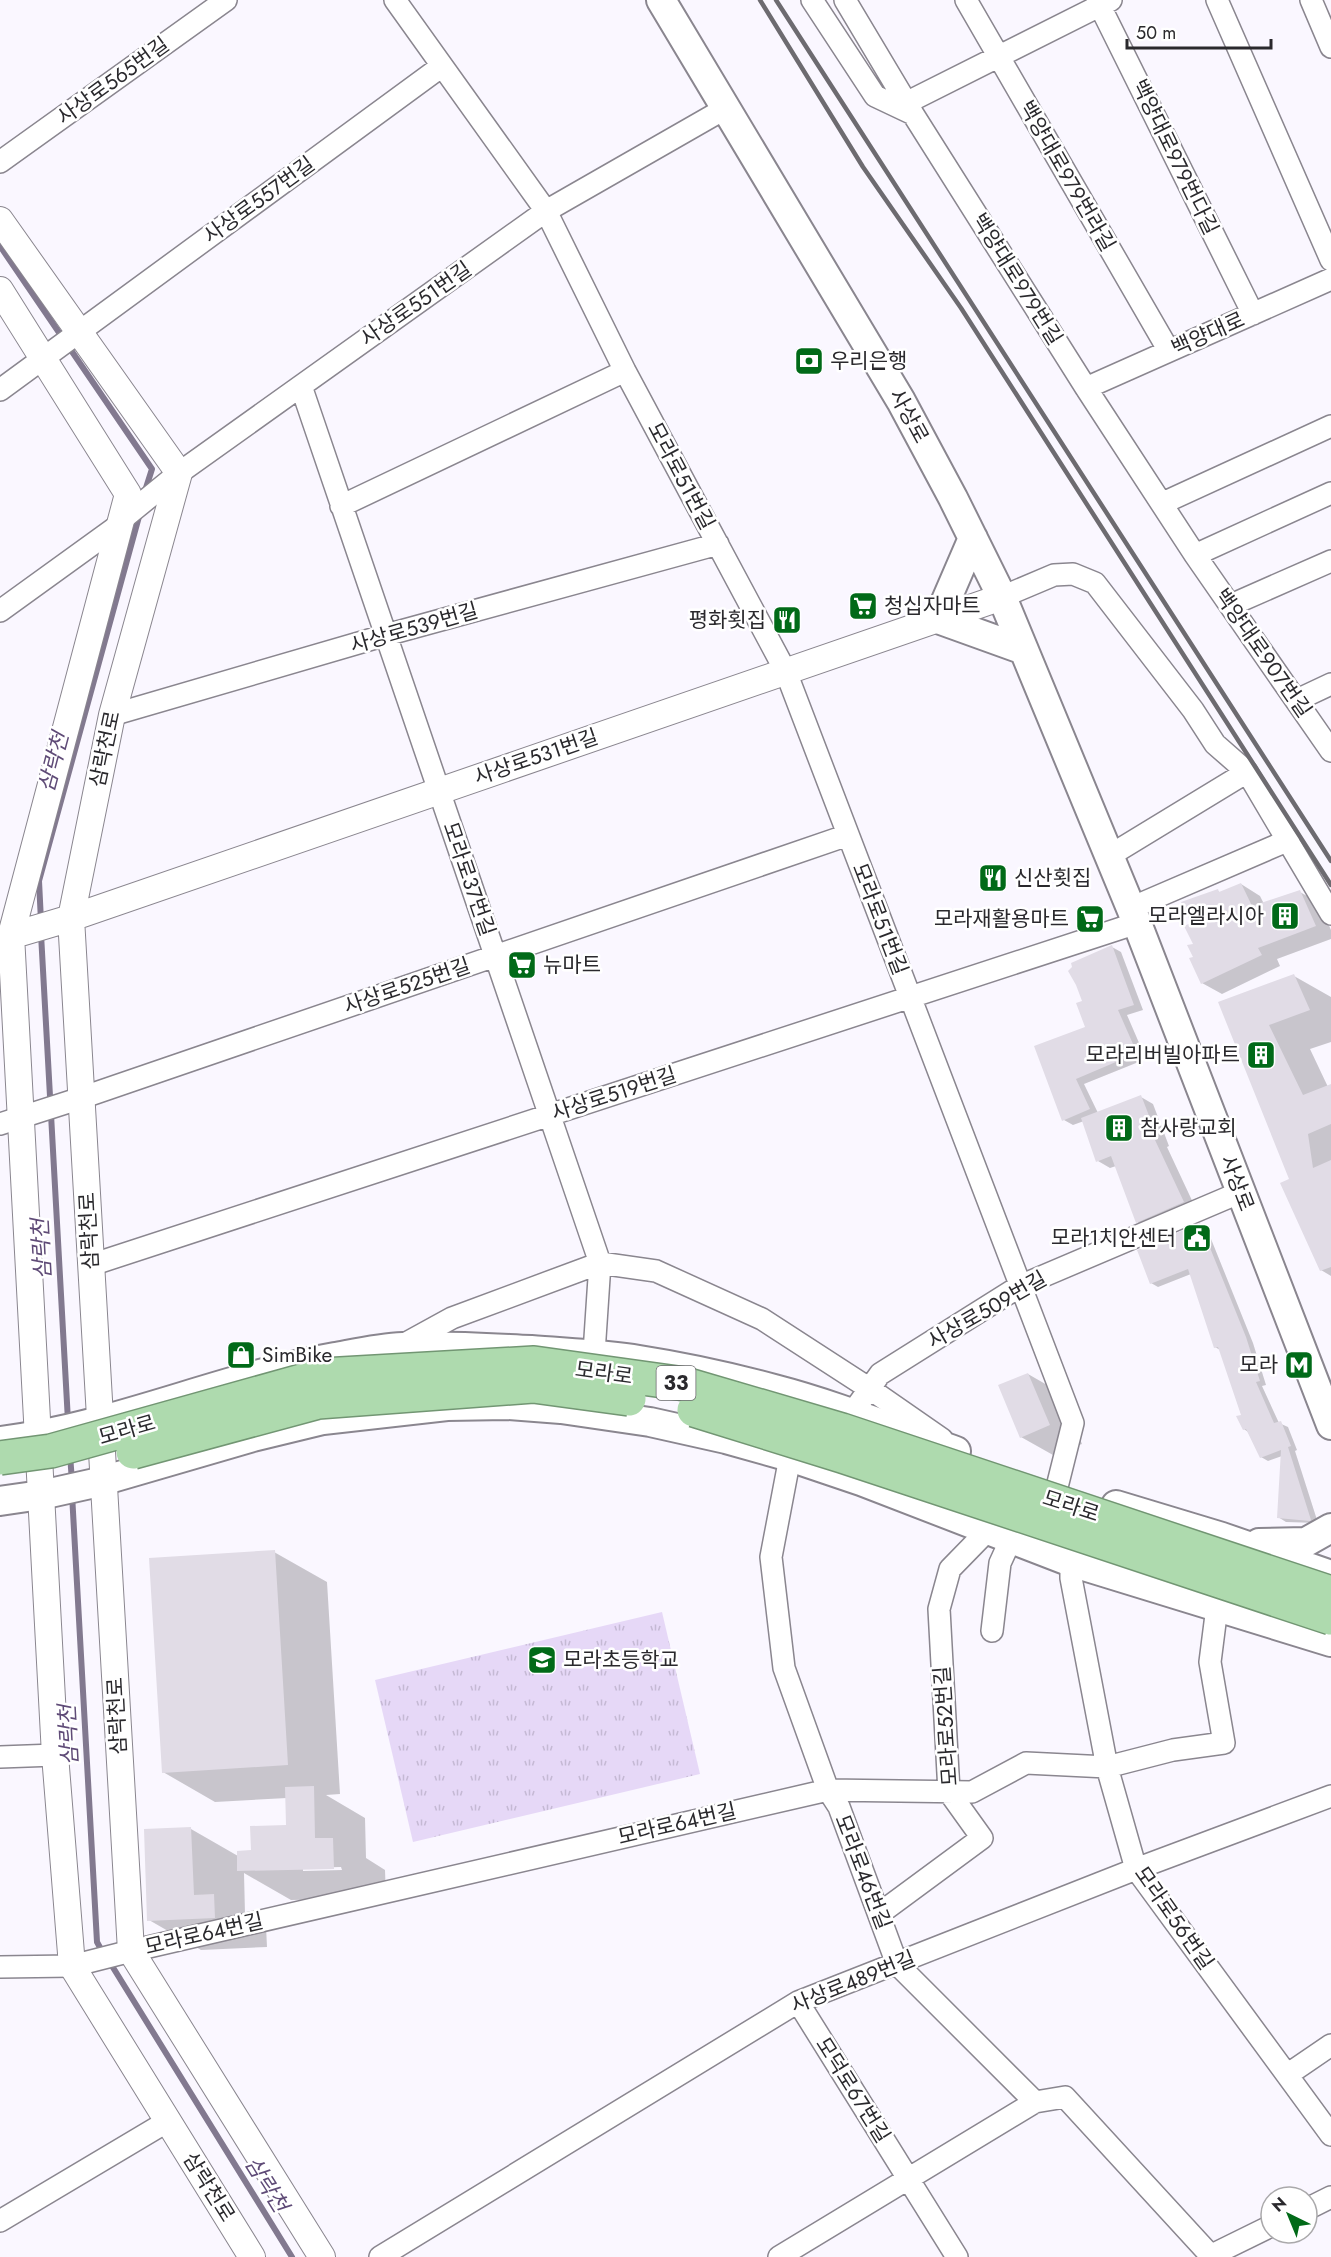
<svg xmlns="http://www.w3.org/2000/svg" width="1331" height="2257" font-family="Jost,'Noto Sans KR',sans-serif">
	<style>
		.park { fill: url(#park-tufts) }
		.shadow { fill: #0003; fill-rule: evenodd }
		.lines { fill: none; stroke-linecap: round; stroke-linejoin: round }
		.stream { stroke: #82798f; stroke-width: 6 }
		.building { fill: #e1dce6 }
		.minor-casing { stroke: #8a868f; stroke-width: 24 }
		.tertiary-casing { stroke: #8a868f; stroke-width: 28 }
		.secondary-casing { stroke: #8a868f; stroke-width: 32 }
		.minor { stroke: #fff; stroke-width: 21 }
		.tertiary { stroke: #fff; stroke-width: 26 }
		.secondary { stroke: #fff; stroke-width: 28 }
		.rail { stroke: #6d6b70; stroke-width: 4.5 }
		.trunk-bridge-casing { stroke: #729673; stroke-width: 36; stroke-linecap: butt }
		.trunk-bridge { stroke: #aedaae; stroke-width: 33 }
		.labels { text-anchor: middle; stroke-width: 5; stroke-linejoin: round; paint-order: stroke }
		.shield { fill: #fff; stroke: #6a696c; stroke-width: 1.5 }
		.shield-label { font-size: 20px; font-weight: bold; fill: #2a292d }
		.street-label { font-size: 21px; fill: #2a292d; stroke: #fff }
		.poi-label { font-size: 21px; fill: #2a292d; stroke: #fff; text-anchor: start }
		.water-label { font-size: 22px; font-style: italic; fill: #5f4b77; stroke: #fff }
	</style>
	<defs>
		<pattern id="park-tufts" width="24" height="20" patternUnits="userSpaceOnUse" patternTransform="scale(1.5)"><rect width="24" height="20" fill="#e6d8f7"/><path d="M3 7l-1-3M5 7V3M7 7l1-3M15 17l-1-3M17 17v-4M19 17l1-3" fill="none" stroke="#c5b9d4"/></pattern>
	</defs>
	<rect width="100%" height="100%" fill="#faf7ff"/>
	<path class="park" d="M 662,1612 L 700,1774 L 413,1842 L 375,1680 Z"/>
	<path class="shadow" d="M 1241,884 L 1260,896 L 1264,904 L 1300,892 L 1319,903 L 1331,930 L 1331,939 L 1277,959 L 1280,966 L 1222,994 L 1202,983 L 1195,958 L 1193,924 L 1218,891 L 1221,893 Z
		M 1112,947 L 1121,952 L 1143,1010 L 1127,1015 L 1146,1059 L 1084,1084 L 1098,1113 L 1141,1097 L 1153,1104 L 1169,1146 L 1167,1147 L 1196,1209 L 1150,1229 L 1137,1222 L 1116,1166 L 1110,1168 L 1098,1161 L 1084,1121 L 1073,1125 L 1064,1120 L 1087,1028 L 1084,1002 Z
		M 1294,976 L 1331,997 L 1331,1042 L 1310,1049 L 1328,1087 L 1331,1086 L 1331,1276 L 1321,1270 L 1291,1180 L 1220,1003 Z
		M 1200,1225 L 1207,1229 L 1253,1343 L 1266,1385 L 1262,1386 L 1279,1423 L 1288,1427 L 1297,1450 L 1295,1451 L 1318,1523 L 1286,1522 L 1278,1517 L 1282,1456 L 1268,1461 L 1261,1457 L 1248,1432 L 1244,1429 L 1242,1416 L 1220,1350 L 1215,1347 L 1191,1274 L 1158,1287 L 1151,1283 Z
		M 1028,1374 L 1061,1393 L 1082,1444 L 1053,1455 L 1021,1437 Z
		M 274,1552 L 327,1582 L 340,1794 L 326,1795 L 365,1818 L 366,1858 L 385,1870 L 386,1898 L 291,1900 L 244,1873 L 245,1914 L 266,1926 L 267,1947 L 201,1950 L 149,1920 L 191,1829 L 238,1856 L 253,1852 L 287,1827 L 287,1798 L 215,1802 L 163,1772 ZM 341,1867 L 342,1870 L 303,1871 L 303,1868 Z"/>
	<g class="lines">
		<path class="stream" d="M 0,246 L 152,469 L 145,491
			M 41,921 L 39,881 L 140,513
			M 41,934 L 68,1421
			M 70,1455 L 72,1481
			M 72,1494 L 97,1942 L 103,1953
			M 109,1961 L 292,2257"/>
	</g>
	<path class="building" d="M 1241,883 L 1252,906 L 1300,890 L 1316,926 L 1258,948 L 1262,955 L 1201,984 L 1189,958 L 1193,957 L 1187,945 L 1193,944 L 1184,926 L 1191,923 L 1181,902 L 1218,889 L 1219,892 Z
		M 1112,945 L 1134,1005 L 1118,1010 L 1137,1053 L 1076,1079 L 1090,1109 L 1062,1121 L 1034,1046 L 1085,1027 L 1076,1003 L 1082,1001 L 1076,985 L 1068,971 L 1072,967 L 1071,963 Z
		M 1294,974 L 1310,1010 L 1269,1025 L 1303,1095 L 1331,1084 L 1331,1124 L 1308,1134 L 1313,1168 L 1331,1160 L 1331,1267 L 1320,1271 L 1280,1183 L 1289,1179 L 1218,1002 Z
		M 1141,1095 L 1158,1139 L 1155,1140 L 1184,1202 L 1136,1223 L 1111,1156 L 1096,1162 L 1081,1118 Z
		M 1200,1223 L 1246,1337 L 1260,1381 L 1256,1382 L 1274,1423 L 1281,1421 L 1291,1446 L 1288,1447 L 1311,1520 L 1310,1521 L 1277,1518 L 1281,1450 L 1260,1458 L 1246,1429 L 1243,1430 L 1236,1416 L 1241,1415 L 1218,1347 L 1214,1348 L 1188,1269 L 1150,1284 L 1137,1250 Z
		M 1028,1373 L 1050,1425 L 1020,1438 L 998,1385 Z
		M 275,1550 L 288,1765 L 162,1773 L 149,1558 Z
		M 314,1786 L 315,1838 L 333,1838 L 334,1869 L 237,1871 L 237,1851 L 251,1850 L 250,1826 L 286,1825 L 285,1787 Z
		M 191,1827 L 194,1895 L 214,1894 L 215,1918 L 147,1921 L 144,1829 Z"/>
	<g class="lines">
		<g class="minor-casing">
			<path id="minor" d="M 395,0 L 546,211 L 625,371 L 786,672 L 1073,1423 L 1057,1487
				M 812,0 L 875,96 L 913,114
				M 845,0 L 913,114 L 1086,388 L 1195,555 L 1331,751
				M 966,0 L 1169,351
				M 1097,0 L 1253,314
				M 1217,0 L 1331,260
				M 1311,0 L 1331,47
				M 906,103 L 1111,0
				M 0,162 L 226,0
				M 301,386 L 600,1263 L 593,1368
				M 1086,388 L 1331,279
				M 0,390 L 442,66
				M 1163,503 L 1331,426
				M 341,506 L 625,371
				M 120,521 L 179,473 L 546,211 L 726,108
				M 1195,555 L 1331,493
				M 1002,597 L 1054,575 L 1073,574 L 1095,583 L 1193,710 L 1215,744 L 1247,772 L 1331,914
				M 1231,605 L 1331,561
				M 0,611 L 119,525
				M 1297,700 L 1331,684
				M 112,715 L 386,635 L 718,544
				M 1109,856 L 1247,772
				M 1131,908 L 1289,840
				M 0,1124 L 81,1098 L 848,835
				M 91,1265 L 1137,923
				M 401,1346 L 452,1318 L 600,1263 L 656,1271 L 762,1319 L 870,1389 L 942,1439
				M 852,1413 L 880,1374 L 1020,1286 L 1241,1192
				M 790,1457 L 771,1557 L 784,1668 L 828,1790 L 839,1807 L 897,1964 L 1035,2102 L 1065,2097 L 1212,2257
				M 1071,1562 L 1071,1578 L 1107,1767 L 1136,1869 L 1331,2135
				M 992,1631 L 1000,1563 L 1012,1537
				M 0,1757 L 55,1755
				M 879,1914 L 982,1838 L 949,1792 L 939,1609 L 950,1569 L 989,1529
				M 0,1967 L 72,1966 L 131,1951 L 828,1790 L 972,1792 L 1026,1763 L 1107,1767 L 1173,1750 L 1224,1743 L 1210,1662 L 1217,1607
				M 798,2002 L 957,2257
				M 1287,2075 L 1331,2045
				M 1307,2209 L 1331,2197
				M 0,2221 L 168,2121
				M 380,2257 L 798,2002 L 1136,1869 L 1331,1796
				M 779,2257 L 1035,2102
				M 1208,2257 L 1271,2226"/>
		</g>
		<g class="tertiary-casing">
			<path id="tertiary" d="M 0,220 L 179,473 L 112,715 L 71,918 L 131,1951 L 322,2257
				M 0,290 L 128,494 L 11,935 L 55,1755 L 72,1966 L 252,2257
				M 0,939 L 71,918 L 1002,597"/>
		</g>
		<g class="secondary-casing">
			<path id="secondary" d="M 661,0 L 901,401 L 953,498 L 1002,597 L 1137,923 L 1331,1425
				M 973,538 L 938,619 L 1024,650
				M 0,1441 C 114,1427 221,1377 335,1357 C 357,1353 380,1348 403,1347 C 445,1345 488,1348 531,1350 C 567,1353 603,1354 639,1360 C 684,1367 730,1377 774,1389 C 836,1405 896,1430 956,1451
				M 0,1501 L 41,1495 L 95,1483 L 253,1437 L 323,1420 L 447,1406 L 507,1405 L 561,1409 L 650,1422 L 726,1439 L 790,1457 L 861,1481 L 1071,1562 L 1331,1642
				M 1116,1505 L 1222,1537 L 1331,1575
				M 1259,1543 L 1306,1542 L 1331,1528"/>
		</g>
		<use href="#minor" class="minor"/>
		<use href="#tertiary" class="tertiary"/>
		<use href="#secondary" class="secondary"/>
		<path class="rail" d="M 760,0 L 863,167 L 961,308 L 1331,885
			M 776,0 L 1331,861"/>
		<g class="trunk-bridge-casing">
			<path id="trunk-bridge" d="M 694,1410 L 842,1456 L 1331,1618
				M 133,1452 L 318,1402 L 533,1386 L 629,1399
				M 0,1458 L 51,1451 L 323,1375 L 534,1363 L 685,1384 L 842,1430 L 1331,1593"/>
		</g>
		<use href="#trunk-bridge" class="trunk-bridge"/>
	</g>
	<defs>
		<g id="bank-square" transform="scale(1.5)"><rect x="-9" y="-9" width="18" height="18" rx="4" fill="#016a18" stroke="#fff"/><path d="M-6-4H6V4H-6ZM0-2.3a2.3 2.3 0 1 0 0 4.6a2.3 2.3 0 1 0 0-4.6Z" fill="#fff"/></g>
		<g id="supermarket-square" transform="scale(1.5)"><rect x="-9" y="-9" width="18" height="18" rx="4" fill="#016a18" stroke="#fff"/><path d="M-6-5.5h2.5l.6 2H6L4.5 2H-2.5L-4.4-4H-6ZM-1.5 3.2a1.3 1.3 0 1 0 .1 0ZM3 3.2a1.3 1.3 0 1 0 .1 0Z" fill="#fff"/></g>
		<g id="restaurant-square" transform="scale(1.5)"><rect x="-9" y="-9" width="18" height="18" rx="4" fill="#016a18" stroke="#fff"/><path d="M-5-6h1v4h1v-4h1v4h1v-4h1v5L-1.5 .5V6h-2V.5L-5-1ZM5-6V6H3V1.5H1.5Q1.5-4 5-6Z" fill="#fff"/></g>
		<g id="building-square" transform="scale(1.5)"><rect x="-9" y="-9" width="18" height="18" rx="4" fill="#016a18" stroke="#fff"/><path d="M-4-6H4V6H1V3H-1V6H-4ZM-2.5-4.3h1.7v1.8h-1.7ZM.8-4.3h1.7v1.8H.8ZM-2.5-1h1.7V.8h-1.7ZM.8-1h1.7V.8H.8Z" fill="#fff"/></g>
		<g id="civic-square" transform="scale(1.5)"><rect x="-9" y="-9" width="18" height="18" rx="4" fill="#016a18" stroke="#fff"/><path d="M-.6-6.5H3V-4.5H.6V-3L4-1V1h2V6H-6V1h2V-1L-.6-3ZM-1.2 2.5V6h2.4V2.5Z" fill="#fff"/></g>
		<g id="shop-square" transform="scale(1.5)"><rect x="-9" y="-9" width="18" height="18" rx="4" fill="#016a18" stroke="#fff"/><path d="M-5-2.5h2.3a2.7 3.5 0 0 1 5.4 0H5L5.5 6h-11ZM-1.5-2.5h3a1.5 2.3 0 0 0-3 0Z" fill="#fff"/></g>
		<g id="metro-square" transform="scale(1.5)"><rect x="-9" y="-9" width="18" height="18" rx="4" fill="#016a18" stroke="#fff"/><path d="M-5.5 5V-5H-3L0 0L3-5H5.5V5H3V-.5L0 4L-3-.5V5Z" fill="#fff"/></g>
		<g id="school-square" transform="scale(1.5)"><rect x="-9" y="-9" width="18" height="18" rx="4" fill="#016a18" stroke="#fff"/><path d="M0-5L7-2L0 1L-7-2ZM-4 1L0 2.5L4 1V4Q0 6-4 4Z" fill="#fff"/></g>
	</defs>
	<g fill-rule="evenodd">
		<use href="#bank-square" x="809" y="361"/>
		<use href="#supermarket-square" x="863" y="606"/>
		<use href="#restaurant-square" x="787" y="620"/>
		<use href="#restaurant-square" x="993" y="878"/>
		<use href="#building-square" x="1285" y="916"/>
		<use href="#supermarket-square" x="1090" y="919"/>
		<use href="#supermarket-square" x="522" y="965"/>
		<use href="#building-square" x="1261" y="1055"/>
		<use href="#building-square" x="1119" y="1128"/>
		<use href="#civic-square" x="1197" y="1238"/>
		<use href="#shop-square" x="241" y="1355"/>
		<use href="#metro-square" x="1299" y="1365"/>
		<use href="#school-square" x="542" y="1660"/>
	</g>
	<g class="labels">
		<rect class="shield" x="656.5" y="1366" width="39" height="34" rx="4.5"/>
		<g class="shield-label">
			<text x="676" y="1390">33</text>
		</g>
		<g class="street-label">
			<text transform="translate(113 81) rotate(-36)" y="7">사상로565번길</text>
			<text transform="translate(1175 157) rotate(64)" y="7">백양대로979번다길</text>
			<text transform="translate(1067 176) rotate(60)" y="7">백양대로979번라길</text>
			<text transform="translate(259 200) rotate(-36)" y="7">사상로557번길</text>
			<text transform="translate(1017 279) rotate(58)" y="7">백양대로979번길</text>
			<text transform="translate(416 304) rotate(-35)" y="7">사상로551번길</text>
			<text transform="translate(1208 334) rotate(-24)" y="7">백양대로</text>
			<text transform="translate(909 416) rotate(61)" y="7">사상로</text>
			<text transform="translate(681 476) rotate(62)" y="7">모라로51번길</text>
			<text transform="translate(414 628) rotate(-16)" y="7">사상로539번길</text>
			<text transform="translate(1263 653) rotate(55)" y="7">백양대로907번길</text>
			<text transform="translate(105 749) rotate(-78)" y="7">삼락천로</text>
			<text transform="translate(536 757) rotate(-19)" y="7">사상로531번길</text>
			<text transform="translate(469 879) rotate(71)" y="7">모라로37번길</text>
			<text transform="translate(880 919) rotate(69)" y="7">모라로51번길</text>
			<text transform="translate(407 986) rotate(-19)" y="7">사상로525번길</text>
			<text transform="translate(614 1094) rotate(-18)" y="7">사상로519번길</text>
			<text transform="translate(1237 1183) rotate(69)" y="7">사상로</text>
			<text transform="translate(89 1231) rotate(-93)" y="7">삼락천로</text>
			<text transform="translate(987 1310) rotate(-30)" y="7">사상로509번길</text>
			<text transform="translate(604 1373) rotate(8)" y="7">모라로</text>
			<text transform="translate(127 1430) rotate(-16)" y="7">모라로</text>
			<text transform="translate(1071 1506) rotate(18)" y="7">모라로</text>
			<text transform="translate(117 1716) rotate(-93)" y="7">삼락천로</text>
			<text transform="translate(946 1726) rotate(-94)" y="7">모라로52번길</text>
			<text transform="translate(677 1824) rotate(-13)" y="7">모라로64번길</text>
			<text transform="translate(863 1872) rotate(69)" y="7">모라로46번길</text>
			<text transform="translate(1174 1918) rotate(55)" y="7">모라로56번길</text>
			<text transform="translate(204 1934) rotate(-13)" y="7">모라로64번길</text>
			<text transform="translate(853 1982) rotate(-22)" y="7">사상로489번길</text>
			<text transform="translate(853 2090) rotate(58)" y="7">모덕로67번길</text>
			<text transform="translate(209 2187) rotate(58)" y="7">삼락천로</text>
		</g>
		<g class="poi-label">
			<text x="830" y="368">우리은행</text>
			<text x="884" y="613">청십자마트</text>
			<text x="766" y="627" text-anchor="end">평화횟집</text>
			<text x="1014" y="885">신산횟집</text>
			<text x="1264" y="923" text-anchor="end">모라엘라시아</text>
			<text x="1069" y="926" text-anchor="end">모라재활용마트</text>
			<text x="543" y="972">뉴마트</text>
			<text x="1240" y="1062" text-anchor="end">모라리버빌아파트</text>
			<text x="1140" y="1135">참사랑교회</text>
			<text x="1176" y="1245" text-anchor="end">모라1치안센터</text>
			<text x="262" y="1362">SimBike</text>
			<text x="1278" y="1372" text-anchor="end">모라</text>
			<text x="563" y="1667">모라초등학교</text>
		</g>
		<g class="water-label">
			<text transform="translate(53 762) rotate(-75)" y="8">삼락천</text>
			<text transform="translate(41 1249) rotate(-93)" y="8">삼락천</text>
			<text transform="translate(68 1735) rotate(-93)" y="8">삼락천</text>
			<text transform="translate(267 2184) rotate(58)" y="8">삼락천</text>
		</g>
	</g>
	<g transform="translate(1289 2215) rotate(317)"><circle r="28" fill="#ffffff" stroke="#aaa9ab" stroke-width="1.5"/>
	<path d="M0-4.5L10 22L0 15L-10 22Z" fill="#016a18"/>
	<text y="-9" font-size="16" font-weight="bold" text-anchor="middle" fill="#2a292d">N</text>
	</g>
	<path d="M1127 39v9h144v-9" fill="none" stroke="#2a292d" stroke-width="3"/>
	<text x="1136" y="39" font-size="18" fill="#2a292d" stroke="#ffffff" stroke-width="4.5" paint-order="stroke">50 m</text>
</svg>
